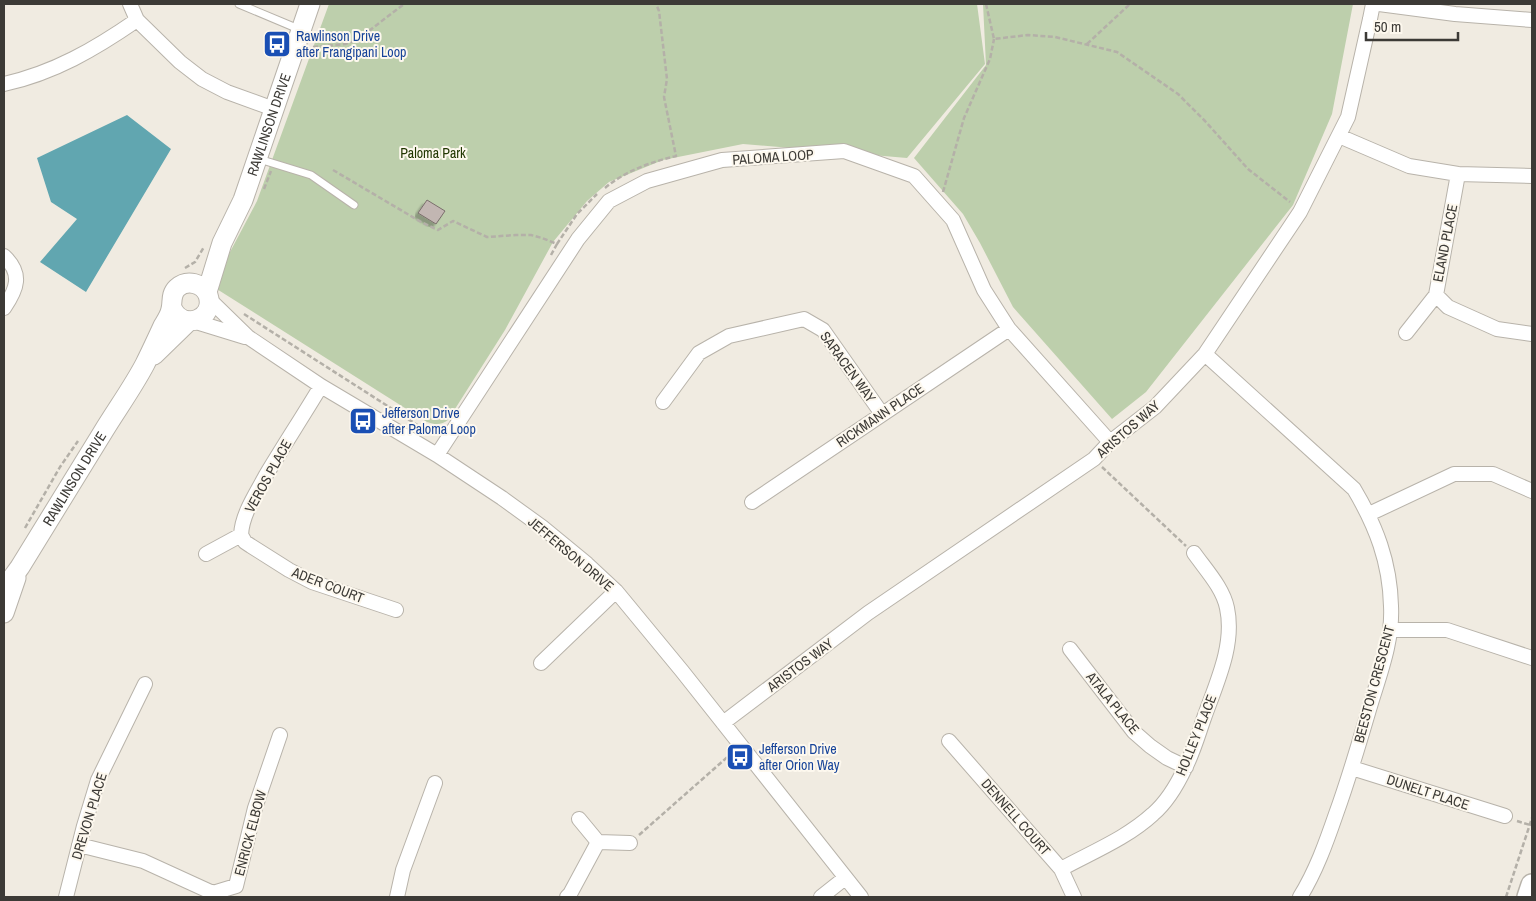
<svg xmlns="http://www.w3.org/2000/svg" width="1536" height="901" font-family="'Archivo Narrow',sans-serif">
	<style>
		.green { fill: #bdcfac }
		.water { fill: #61a6b0 }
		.building { fill: #c2b6b2; stroke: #7a6f6c; filter: url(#shadow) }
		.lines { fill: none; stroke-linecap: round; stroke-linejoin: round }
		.lane-casing { stroke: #b8b3aa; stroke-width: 9 }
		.street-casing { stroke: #b8b3aa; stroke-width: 16 }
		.secondary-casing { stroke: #b8b3aa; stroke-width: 21 }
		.primary-casing { stroke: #b8b3aa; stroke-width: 24 }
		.path { stroke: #b4b0a8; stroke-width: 2.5; stroke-dasharray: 5 2.5; stroke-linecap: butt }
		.lane { stroke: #fff; stroke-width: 7 }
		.street { stroke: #fff; stroke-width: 14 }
		.secondary { stroke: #fff; stroke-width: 19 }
		.primary { stroke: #fff; stroke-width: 21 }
		.labels { text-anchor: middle; stroke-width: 4; stroke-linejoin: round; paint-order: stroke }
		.transit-label { font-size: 14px; fill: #164399; stroke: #fdf8ee; text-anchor: start }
		.street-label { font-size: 14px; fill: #3c3a36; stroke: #fdf8ee }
		.park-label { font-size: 14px; fill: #203601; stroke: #fdf8ee }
	</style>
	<defs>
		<filter id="shadow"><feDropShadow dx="-4" dy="4" stdDeviation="1" flood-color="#0004"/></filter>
	</defs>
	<rect width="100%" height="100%" fill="#f0ebe1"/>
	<path class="green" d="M 329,4 L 977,4 L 985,64 L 907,158 L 743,144 L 663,160 L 609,182 L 587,201 L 553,242 L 505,330 L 448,420 C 442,425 435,425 427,422 L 212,286 L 257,201 Z
		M 983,4 L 1353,4 L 1332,114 L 1293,205 L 1146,392 L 1112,419 L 1013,307 L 980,243 L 963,214 L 914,158 L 986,65 Z"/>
	<path class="water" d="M 127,115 L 171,149 L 86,292 L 40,262 L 77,219 L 51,202 L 37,158 Z"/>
	<path class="building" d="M 427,200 L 445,211 L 436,224 L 418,213 Z"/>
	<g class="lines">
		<g class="lane-casing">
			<path id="lane" d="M 239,4 L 301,30
				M 259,159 L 311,175 L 354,205"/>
		</g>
		<g class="street-casing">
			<path id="street" d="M 130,4 L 137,20 L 180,62 L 202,79 L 227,92 L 274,109
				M 1379,4 L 1455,14 L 1532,20
				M 4,84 C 54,73 95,49 137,20
				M 1339,136 L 1409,166 L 1458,174 L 1532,176
				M 4,256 C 23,274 17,289 4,308
				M 1436,295 L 1448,307 L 1497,329 L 1532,334
				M 209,299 L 248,337 L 321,386 L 437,455 L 502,498 L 542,527 L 587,564 L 616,591 L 682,671 L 861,897
				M 193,321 L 245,337
				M 1406,333 L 1436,295 L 1458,174
				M 1205,354 L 1354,489 C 1376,526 1390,562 1391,606 C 1393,643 1378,678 1368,713 C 1358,747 1348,781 1336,814 C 1326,843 1316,871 1300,897
				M 663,402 L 699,353 L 729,336 L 804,319 L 823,330 L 882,414
				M 437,455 L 578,239 L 609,201 L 647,181 L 722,160 L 844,151 L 914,176 L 953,220 L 984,290 L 1009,329 L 1110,442
				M 752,502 L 1009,329
				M 1369,514 L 1454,474 L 1493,474 L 1532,491
				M 241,535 L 245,542 L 251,546 L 289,570 L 312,582 L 396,610
				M 206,554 L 241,535 C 242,514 256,494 266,475 C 284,445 303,416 321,386
				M 1391,630 L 1447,630 L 1532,658
				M 1070,649 L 1134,732 L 1150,746 L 1167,758 L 1186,767
				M 541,663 L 616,591
				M 723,723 L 868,613 L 1094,459 L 1110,442 L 1155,407 L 1205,354 L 1300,212 L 1348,117 L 1370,19 L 1373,4
				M 949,741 L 1061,869 L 1074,897
				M 1352,768 L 1505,816
				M 579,819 L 598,842 L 630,843
				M 79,845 L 143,861 L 213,893 L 236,886 L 255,808 L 280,735
				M 1061,869 C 1092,852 1127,838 1153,814 C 1167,802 1177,785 1185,768 C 1193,753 1198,735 1204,718 C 1216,684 1235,645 1227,608 C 1223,588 1206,570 1194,553
				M 66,897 L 84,826 L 98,780 L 145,684
				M 397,897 L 403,870 L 435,783
				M 567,897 L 570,894 L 598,842
				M 821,897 L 845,878"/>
		</g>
		<g class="secondary-casing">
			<g id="secondary">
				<path id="s1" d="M 207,292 L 222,243 L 243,200 L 310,4"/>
				<path d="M 154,355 L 189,321"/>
				<path id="s2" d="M 4,589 L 20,567 C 48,522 75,477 103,432 C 117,409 133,387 145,364 C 151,352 157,339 163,326 C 166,321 170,315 171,309 C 173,302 170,295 177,288 C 187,279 203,283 208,295 C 216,319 183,332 172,308"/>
				<path d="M 4,613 L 16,578"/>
			</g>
		</g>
		<g class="primary-casing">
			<path id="primary" d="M 1528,897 L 1532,885"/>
		</g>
		<path class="path" d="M 986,4 L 994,39 L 1028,35 L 1055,37 L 1117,52 L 1178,94 L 1205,121 L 1248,169 L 1290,202
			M 1087,44 L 1130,4
			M 313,47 L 345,44 L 357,40 L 404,4
			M 333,170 L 421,222 L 438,230 L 453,221 L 487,237 L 516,235 L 531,235 L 542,238 L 557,244 L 577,214 L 597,194
			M 605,188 C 625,171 651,162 676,156 L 664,97 L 667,79 L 659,11 L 656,4
			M 264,189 L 271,171
			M 943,192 L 964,118 L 990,59 L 994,39
			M 551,255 L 557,244
			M 185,268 L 195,262 L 204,247
			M 244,314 L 422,428 L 434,433 L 437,432
			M 1102,467 L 1186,546
			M 25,528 L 60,467 L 78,441
			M 1517,821 L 1530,825
			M 639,835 L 732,753
			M 1506,897 L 1532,818"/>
		<use href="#lane" class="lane"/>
		<use href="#street" class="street"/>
		<use href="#secondary" class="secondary"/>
		<use href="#primary" class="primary"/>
	</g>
	<defs>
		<g id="bus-square" transform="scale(1.4375)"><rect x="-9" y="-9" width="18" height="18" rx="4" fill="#1a4fb4" stroke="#fdf8ee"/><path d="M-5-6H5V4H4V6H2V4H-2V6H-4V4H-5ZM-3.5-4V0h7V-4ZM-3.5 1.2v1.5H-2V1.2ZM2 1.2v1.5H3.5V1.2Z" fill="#fff"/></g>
	</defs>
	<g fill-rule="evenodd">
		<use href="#bus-square" x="277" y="44"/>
		<use href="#bus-square" x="363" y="421"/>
		<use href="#bus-square" x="740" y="757"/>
	</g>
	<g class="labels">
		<g class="transit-label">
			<text x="296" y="41">Rawlinson Drive<tspan x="296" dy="16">after Frangipani Loop</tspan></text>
			<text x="382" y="418">Jefferson Drive<tspan x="382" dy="16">after Paloma Loop</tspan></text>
			<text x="759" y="754">Jefferson Drive<tspan x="759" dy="16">after Orion Way</tspan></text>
		</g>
		<g class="street-label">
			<text dy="5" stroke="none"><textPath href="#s1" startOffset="179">RAWLINSON DRIVE</textPath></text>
			<text transform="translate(773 157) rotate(-4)" y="5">PALOMA LOOP</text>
			<text transform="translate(1445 243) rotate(-79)" y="5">ELAND PLACE</text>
			<text transform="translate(848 367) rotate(54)" y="5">SARACEN WAY</text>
			<text transform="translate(880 415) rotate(-34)" y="5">RICKMANN PLACE</text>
			<text transform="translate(1128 429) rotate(-41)" y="5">ARISTOS WAY</text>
			<text transform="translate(268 476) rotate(-61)" y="5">VEROS PLACE</text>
			<text dy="5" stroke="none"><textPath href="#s2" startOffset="131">RAWLINSON DRIVE</textPath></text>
			<text transform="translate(571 554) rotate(40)" y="5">JEFFERSON DRIVE</text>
			<text transform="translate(328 585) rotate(21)" y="5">ADER COURT</text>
			<text transform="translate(800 665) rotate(-37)" y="5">ARISTOS WAY</text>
			<text transform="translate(1374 684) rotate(-75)" y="5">BEESTON CRESCENT</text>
			<text transform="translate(1113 703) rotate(51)" y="5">ATALA PLACE</text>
			<text transform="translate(1196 735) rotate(-68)" y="5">HOLLEY PLACE</text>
			<text transform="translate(1428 792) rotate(18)" y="5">DUNELT PLACE</text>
			<text transform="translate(89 816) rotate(-73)" y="5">DREVON PLACE</text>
			<text transform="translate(1016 817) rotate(49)" y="5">DENNELL COURT</text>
			<text transform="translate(250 833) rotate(-75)" y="5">ENRICK ELBOW</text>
		</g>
		<g class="park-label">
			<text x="433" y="158">Paloma Park</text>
		</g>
	</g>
	<rect width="1536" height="901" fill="none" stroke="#3c3a36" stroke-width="10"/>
	<path d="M1366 32v8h92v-8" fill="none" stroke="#3c3a36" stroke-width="2.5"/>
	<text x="1374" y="32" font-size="15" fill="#3c3a36" stroke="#fdf8ee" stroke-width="4" paint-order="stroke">50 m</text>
</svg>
